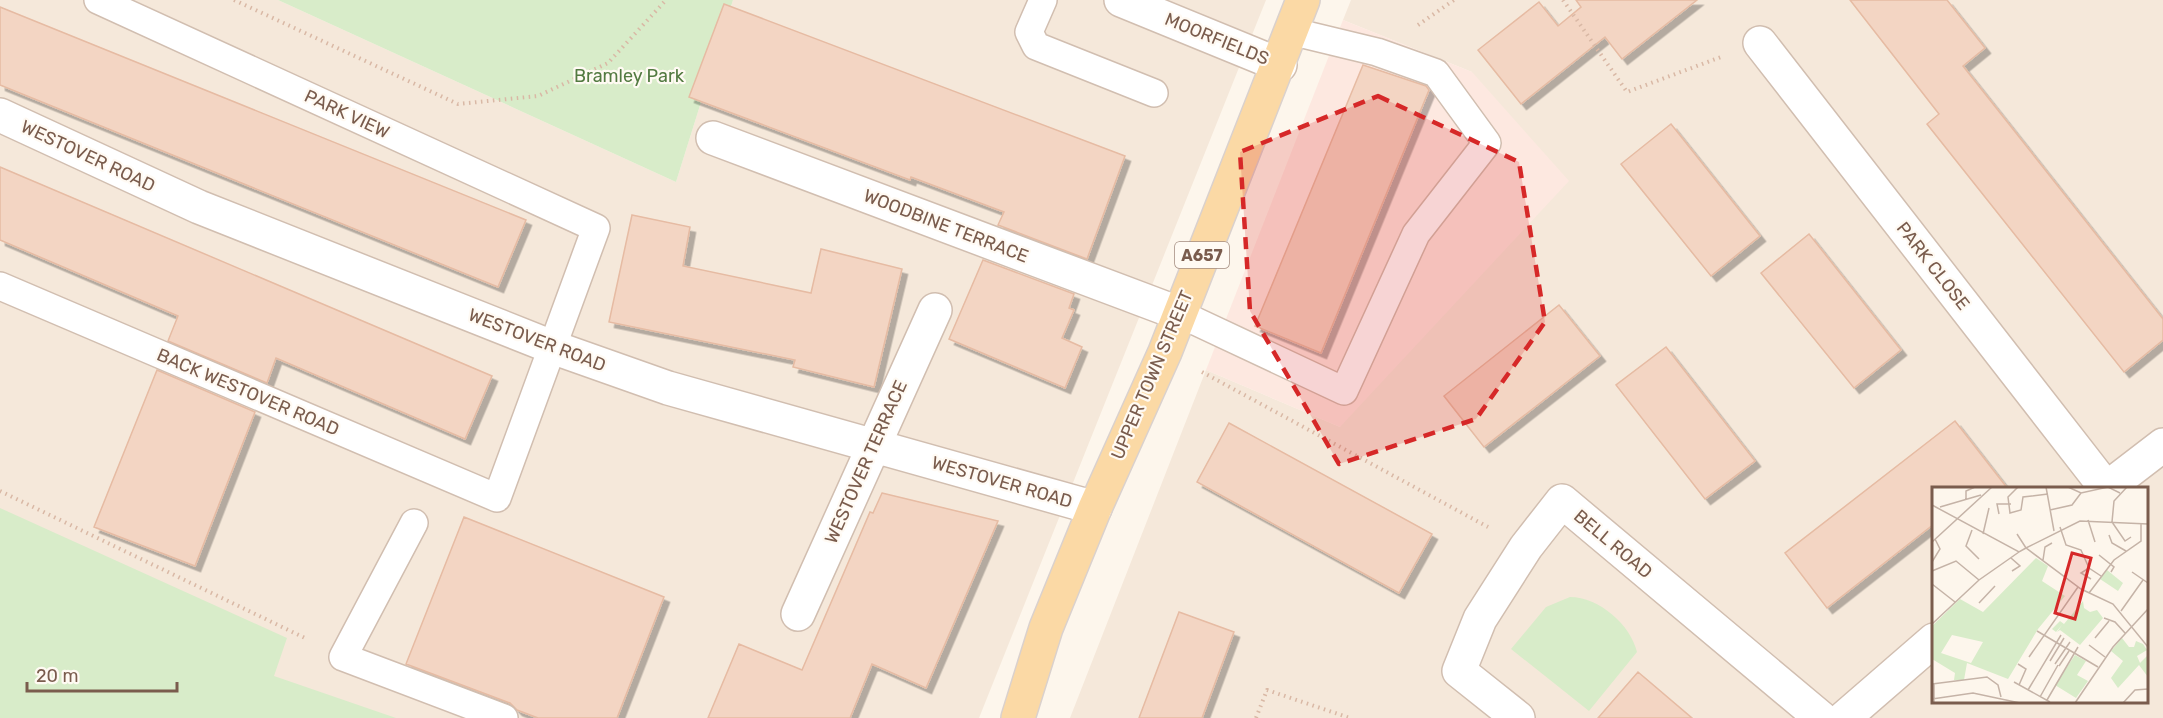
<svg xmlns="http://www.w3.org/2000/svg" width="2163" height="718" font-family="Rubik,sans-serif">
	<style>
		.residential { fill: #f5e8da; fill-rule: evenodd }
		.commercial { fill: #fde8e0 }
		.green { fill: #d8ecc9 }
		.building { fill: #f3d5c3; stroke: #e6bba3; stroke-width: 1.5; filter: url(#shadow) }
		.lines { fill: none; stroke-linecap: round; stroke-linejoin: round }
		.lane-casing { stroke: #d1beb0; stroke-width: 30 }
		.street-casing { stroke: #d1beb0; stroke-width: 36 }
		.primary-casing { stroke: #dad1cd; stroke-width: 36 }
		.path { stroke: #d9b8a5; stroke-width: 4; stroke-dasharray: 1.5 4.5; stroke-linecap: butt }
		.lane { stroke: #fff; stroke-width: 27 }
		.street { stroke: #fff; stroke-width: 33 }
		.primary { stroke: #fbd9a5; stroke-width: 33 }
		.marked { fill: #d62828; fill-opacity: 0.2; stroke: #d62828; stroke-width: 4.5; stroke-dasharray: 12 8; stroke-linejoin: round }
		.labels { text-anchor: middle; stroke-width: 4.5; stroke-linejoin: round; paint-order: stroke }
		.shield { fill: #fffaf3; stroke: #a28b7f; stroke-width: 1.5 }
		.shield-label { font-size: 16px; font-weight: bold; fill: #7a5c4d }
		.street-label { font-size: 18px; fill: #7a5c4d; stroke: #fffaf3 }
		.park-label { font-size: 18px; fill: #537a41; stroke: #fffaf3 }
		.inset-road { fill: none; stroke: #c5b3a7; stroke-width: 1.5 }
		.view { fill: #d62828; fill-opacity: 0.15; stroke: #d62828; stroke-width: 3 }
		.inset-edge { fill: none; stroke: #7a5c4d; stroke-width: 3 }
	</style>
	<defs>
		<filter id="shadow"><feDropShadow dx="5.5" dy="5.5" stdDeviation="0" flood-color="#0004"/></filter>
	</defs>
	<rect width="100%" height="100%" fill="#fdf6ec"/>
	<path class="residential" d="M 0,0 L 278,0 L 676,182 L 733,0 L 1266,0 L 979,718 L 0,718 Z
		M 1351,0 L 2163,0 L 2163,718 L 1070,718 L 1206,370 L 1340,427 L 1472,72 L 1343,20 ZM 1934,488 L 2146,488 L 2146,702 L 1934,702 Z"/>
	<path class="commercial" d="M 1343,20 L 1472,72 L 1569,181 L 1340,427 L 1206,370 Z"/>
	<path class="green" d="M 278,0 L 733,0 L 676,182 Z
		M 0,508 L 287,638 L 274,676 L 396,718 L 0,718 Z
		M 1570,597 C 1599,597 1631,625 1637,652 L 1589,711 L 1511,649 L 1546,607 Z"/>
	<path class="building" d="M 1576,0 L 1697,0 L 1622,59 L 1605,37 L 1521,104 L 1478,50 L 1539,2 L 1558,26 L 1581,7 Z
		M 1850,0 L 1947,0 L 1985,48 L 1963,66 L 2163,319 L 2163,340 L 2124,372 L 1927,124 L 1939,114 Z
		M 724,4 L 1125,156 L 1087,259 L 998,225 L 1004,212 L 911,177 L 910,180 L 689,97 Z
		M 0,7 L 526,220 L 498,287 L 0,85 Z
		M 1363,65 L 1426,86 L 1429,90 L 1321,353 L 1255,326 Z
		M 1671,124 L 1760,236 L 1711,276 L 1621,164 Z
		M 0,167 L 492,376 L 465,439 L 276,358 L 267,383 L 168,341 L 178,316 L 0,240 Z
		M 632,215 L 690,227 L 683,266 L 811,293 L 821,249 L 902,269 L 874,387 L 793,367 L 795,360 L 609,322 Z
		M 1809,234 L 1901,350 L 1854,388 L 1761,273 Z
		M 983,260 L 1074,294 L 1069,308 L 1074,310 L 1062,338 L 1082,347 L 1065,388 L 949,339 Z
		M 1559,305 L 1600,356 L 1484,447 L 1444,396 Z
		M 1666,347 L 1755,461 L 1705,499 L 1616,385 Z
		M 157,370 L 255,412 L 195,566 L 94,527 Z
		M 1955,421 L 2008,489 L 1934,489 L 1934,524 L 1827,608 L 1785,553 Z
		M 1229,423 L 1432,534 L 1399,593 L 1197,482 Z
		M 882,493 L 998,521 L 926,688 L 872,664 L 850,718 L 708,718 L 739,644 L 802,670 L 870,512 L 873,513 Z
		M 464,517 L 664,597 L 617,718 L 538,718 L 517,710 L 510,703 L 406,664 Z
		M 1179,612 L 1234,632 L 1202,718 L 1139,718 Z
		M 1638,672 L 1692,718 L 1598,718 Z"/>
	<g class="lines">
		<g class="lane-casing">
			<path id="lane" d="M 1043,0 L 1029,32 L 1036,46 L 1154,93
				M 0,286 L 497,498 L 596,228 L 98,0
				M 1178,313 L 1344,391 L 1416,234 L 1487,143 L 1436,73 L 1377,52 L 1290,31
				M 414,523 L 343,657 L 504,718"/>
		</g>
		<g class="street-casing">
			<path id="street" d="M 1121,0 L 1280,65
				M 1760,43 L 2106,488
				M 0,115 L 199,207 L 552,347 L 668,388 L 1095,508
				M 713,138 L 1178,313
				M 2107,488 L 2163,445
				M 798,614 L 935,310
				M 1518,718 L 1459,671 L 1480,619 L 1526,547 L 1562,501 L 1821,718
				M 1844,718 L 1934,640"/>
		</g>
		<g class="primary-casing">
			<path id="primary" d="M 1018,718 L 1046,628 L 1095,508 L 1165,352 L 1303,0"/>
		</g>
		<path class="path" d="M 234,0 L 458,104 L 538,96 L 608,63 L 666,0
			M 1563,0 L 1627,92 L 1721,57
			M 1418,25 L 1454,0
			M 1202,372 L 1488,527
			M 0,491 L 307,639
			M 1256,718 L 1267,690 L 1350,718"/>
		<use href="#lane" class="lane"/>
		<use href="#street" class="street"/>
		<use href="#primary" class="primary"/>
	</g>
	<path class="marked" d="M 1378,96 L 1519,162 L 1545,322 L 1476,419 L 1339,464 L 1250,311 L 1240,152 Z"/>
	<g class="labels">
		<rect class="shield" x="1175" y="242" width="54" height="26" rx="4.5"/>
		<g class="shield-label">
			<text x="1202" y="261">A657</text>
		</g>
		<g class="street-label">
			<text transform="translate(1217 39) rotate(22)" y="6">MOORFIELDS</text>
			<text transform="translate(347 114) rotate(25)" y="6">PARK VIEW</text>
			<text transform="translate(88 156) rotate(25)" y="6">WESTOVER ROAD</text>
			<text transform="translate(946 226) rotate(21)" y="6">WOODBINE TERRACE</text>
			<text transform="translate(1933 266) rotate(52)" y="6">PARK CLOSE</text>
			<text transform="translate(537 340) rotate(21)" y="6">WESTOVER ROAD</text>
			<text transform="translate(1152 375) rotate(-67)" y="6">UPPER TOWN STREET</text>
			<text transform="translate(248 392) rotate(23)" y="6">BACK WESTOVER ROAD</text>
			<text transform="translate(866 462) rotate(-66)" y="6">WESTOVER TERRACE</text>
			<text transform="translate(1002 482) rotate(16)" y="6">WESTOVER ROAD</text>
			<text transform="translate(1613 544) rotate(40)" y="6">BELL ROAD</text>
		</g>
		<g class="park-label">
			<text x="629" y="82">Bramley Park</text>
		</g>
	</g>
	<g transform="translate(1932 487)">
		<rect width="216" height="216" fill="#fdf6ec"/>
		<path d="M 104,71 L 116,79 L 110,94 L 133,109 L 106,142 L 76,192 L 35,176 L 32,193 L 22,193 L 23,186 L 0,172 L 0,139 L 28,112 L 51,125 ZM 20,148 L 51,155 L 39,176 L 9,166 ZM 175,83 L 191,96 L 186,104 L 168,92 ZM 151,114 L 152,121 L 158,125 L 165,123 L 171,131 L 148,158 L 128,143 L 125,145 L 130,138 L 124,145 L 120,142 L 128,134 L 132,137 ZM 190,151 L 197,160 L 202,160 L 204,154 L 211,157 L 215,163 L 205,169 L 208,176 L 216,168 L 216,190 L 207,178 L 186,201 L 179,191 L 191,174 L 179,164 ZM 143,168 L 154,174 L 145,188 L 156,194 L 144,211 L 123,198 Z" fill="#d8ecc9" fill-rule="evenodd"/>
		<path class="inset-road" d="M 86,0 L 76,10 L 78,26 L 89,23 L 91,10 L 116,7M 114,0 L 122,44M 136,0 L 149,6 L 176,0 L 188,6M 195,0 L 182,14 L 180,35 L 193,54 L 199,50M 34,13 L 34,4 L 43,0M 0,18 L 87,65 L 94,61 L 149,102 L 181,117 L 216,160M 8,20 L 49,8M 118,23 L 140,18 L 149,6M 67,27 L 65,17 L 79,17M 156,33 L 163,55M 128,40 L 134,58 L 149,63 L 157,81 L 169,89M 40,43 L 34,59 L 47,72M 51,47 L 57,21M 85,47 L 94,61 L 148,34 L 216,37M 177,48 L 180,56 L 194,64M 0,55 L 60,0M 167,68 L 182,80 L 179,85M 79,71 L 88,79 L 80,84M 111,73 L 113,60 L 120,56M 0,75 L 8,62 L 3,52M 157,81 L 149,86 L 159,92M 0,84 L 24,74 L 47,93M 200,85 L 216,96M 0,97 L 23,115M 157,106 L 182,73 L 209,54 L 209,37M 47,116 L 63,99M 189,124 L 211,93M 172,131 L 183,135 L 193,146M 0,137 L 47,93 L 87,65M 105,144 L 166,180M 163,151 L 177,134M 157,158 L 173,170M 97,170 L 146,100M 118,174 L 132,151M 86,177 L 94,182 L 87,198M 123,177 L 138,155M 127,179 L 137,164M 82,195 L 118,215M 0,197 L 55,190 L 66,198 L 69,210M 96,203 L 129,148M 108,210 L 126,178M 0,212 L 41,206 L 88,216M 115,213 L 146,160M 2,216 L 2,197M 143,216 L 181,160 L 216,122M 191,216 L 203,203 L 216,202"/>
		<path class="view" d="M 140,66 L 159,71 L 143,132 L 123,126 Z"/>
		<rect width="216" height="216" class="inset-edge"/>
	</g>
	<path d="M27 682v9h150v-9" fill="none" stroke="#7a5c4d" stroke-width="3"/>
	<text x="36" y="682" font-size="18" fill="#7a5c4d" stroke="#fffaf3" stroke-width="4.5" paint-order="stroke">20 m</text>
</svg>
